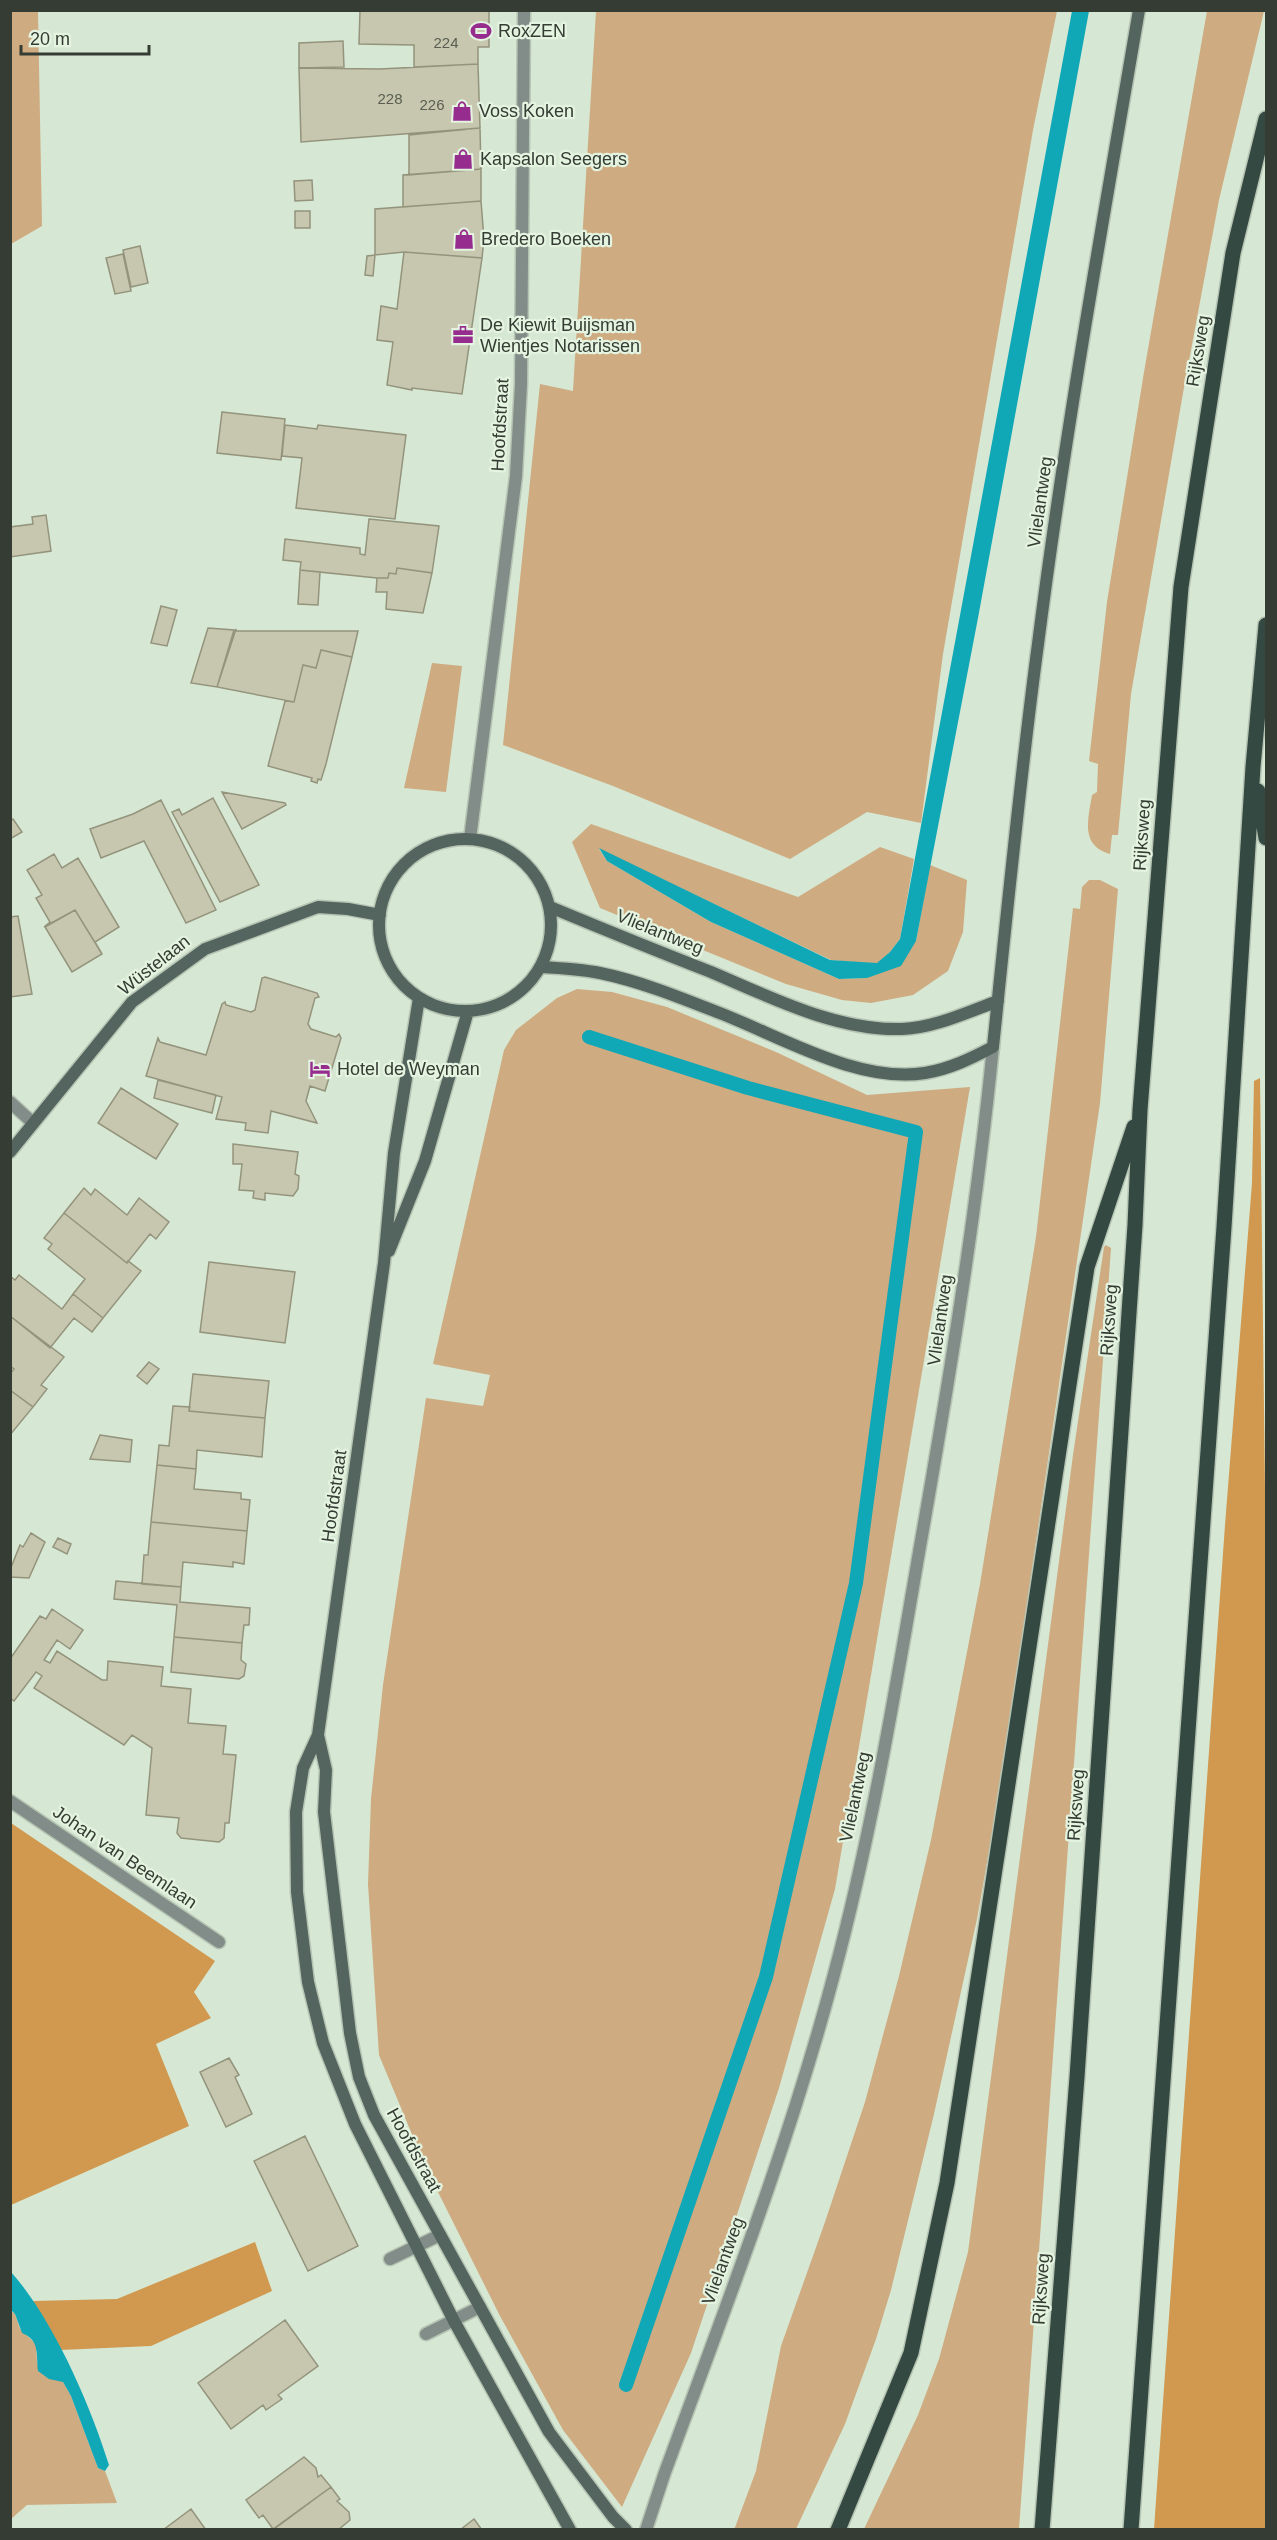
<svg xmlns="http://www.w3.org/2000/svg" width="1277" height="2540" font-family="Helvetica,sans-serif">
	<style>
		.green { fill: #ceab80 }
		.forest { fill: #d0994f }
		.water { fill: #10a7b7 }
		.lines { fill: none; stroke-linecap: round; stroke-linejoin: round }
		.stream { stroke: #10a7b7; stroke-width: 14 }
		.building { fill: #c7c7af; stroke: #94947d; stroke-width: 1.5 }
		.lane-casing { stroke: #b6c5b3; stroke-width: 15 }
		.street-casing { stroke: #b6c5b3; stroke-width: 15 }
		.secondary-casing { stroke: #b6c5b3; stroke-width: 15 }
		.primary-casing { stroke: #b6c5b3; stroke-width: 18 }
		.lane { stroke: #828d89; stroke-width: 12 }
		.street { stroke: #828d89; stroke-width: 12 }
		.secondary { stroke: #546560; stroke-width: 12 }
		.primary { stroke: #354943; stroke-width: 15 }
		.labels { text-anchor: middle; stroke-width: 4.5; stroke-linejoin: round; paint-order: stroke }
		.number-label { font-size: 15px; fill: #5a5f52 }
		.poi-label { font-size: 18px; fill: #353c33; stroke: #e4f4e0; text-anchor: start }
		.street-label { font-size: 18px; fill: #353c33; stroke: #e4f4e0 }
	</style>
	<rect width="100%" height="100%" fill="#d6e7d3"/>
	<path class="green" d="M 10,11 L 38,11 L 42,226 L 11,244 Z
		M 596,11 L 1057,11 L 1033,130 L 943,654 L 921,823 L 867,812 L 790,859 L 613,786 L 503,745 L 540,384 L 573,391 Z
		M 1207,11 L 1264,11 L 1219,200 L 1183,393 L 1131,694 L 1118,835 L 1112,835 L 1110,854 C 1080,845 1088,820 1092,795 L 1097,792 L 1098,764 L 1089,761 L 1107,602 L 1144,372 Z
		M 432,663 L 462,666 L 446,792 L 404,788 Z
		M 591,824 L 798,897 L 880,847 L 914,859 L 900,939 L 890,952 L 877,964 L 831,960 L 599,849 L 607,861 L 711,922 L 839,979 L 867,978 L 916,941 L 930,865 L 967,880 L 963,932 L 948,971 L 913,995 L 871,1003 L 842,1000 L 786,984 L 600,908 L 572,842 Z
		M 1089,880 L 1100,880 L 1118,889 L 1100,1103 L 1000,1789 L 977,1919 L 934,2114 L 891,2290 L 876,2339 L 845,2424 L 796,2529 L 734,2530 L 756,2471 L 781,2346 L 825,2222 L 865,2102 L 899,1976 L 931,1840 L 980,1584 L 1036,1237 L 1073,908 L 1080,909 L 1082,887 Z
		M 577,989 L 612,992 L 667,1007 L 776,1052 L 867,1095 L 970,1087 L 835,1889 L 779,2088 L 691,2353 L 622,2507 L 563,2430 L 500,2316 L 426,2168 L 379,2055 L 368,1884 L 371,1799 L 383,1685 L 426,1398 L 483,1406 L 490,1375 L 433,1364 L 504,1050 L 516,1030 L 557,998 Z
		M 1106,1245 L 1111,1248 L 1019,2529 L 864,2529 L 918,2415 L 939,2359 L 968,2252 L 1073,1455 L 1104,1247 Z
		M 10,2310 L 15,2314 L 20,2329 L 36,2344 L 37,2363 L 63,2382 L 71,2396 L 98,2468 L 105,2471 L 117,2503 L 27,2505 L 11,2519 Z"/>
	<path class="forest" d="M 1260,1078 L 1266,1572 L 1266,2529 L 1154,2529 L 1225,1525 L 1252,1183 L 1254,1081 Z
		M 11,1823 L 215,1961 L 194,1992 L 211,2018 L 156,2044 L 189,2126 L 11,2205 Z
		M 255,2242 L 272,2291 L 151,2346 L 60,2350 L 33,2301 L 117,2299 Z"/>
	<path class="water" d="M 1072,11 L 1089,11 L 978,618 L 916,941 L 901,966 L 867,978 L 839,979 L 711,922 L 607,861 L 599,848 L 830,960 L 877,963 L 890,952 L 900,939 Z
		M 11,2272 C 53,2319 90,2404 109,2465 L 105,2471 L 98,2468 L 71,2396 L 63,2382 L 49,2379 L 38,2371 C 36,2354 40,2340 22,2333 L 15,2314 L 11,2310 Z"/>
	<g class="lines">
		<path class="stream" d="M 589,1037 L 748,1088 L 916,1132 L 856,1583 L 766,1977 L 626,2385"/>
	</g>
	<path class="building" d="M 360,10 L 489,10 L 489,47 L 478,47 L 478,64 L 414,67 L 414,45 L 359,44 Z
		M 343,41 L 344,67 L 299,68 L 299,43 Z
		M 478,64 L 480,128 L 301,142 L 299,68 L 380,69 Z
		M 480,128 L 481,169 L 409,175 L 409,135 Z
		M 481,169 L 481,201 L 403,207 L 403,175 Z
		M 312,180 L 313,200 L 295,201 L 294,181 Z
		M 481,201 L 484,239 L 482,258 L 404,252 L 375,255 L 375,209 Z
		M 295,211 L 310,211 L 310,228 L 295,228 Z
		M 140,246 L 148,283 L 131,287 L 123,250 Z
		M 404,252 L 482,258 L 462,394 L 412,388 L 412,390 L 387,385 L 393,342 L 377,340 L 381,306 L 397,309 Z
		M 123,254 L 131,291 L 115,294 L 106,258 Z
		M 375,255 L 373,276 L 365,275 L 367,256 Z
		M 222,412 L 285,419 L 281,460 L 217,453 Z
		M 285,425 L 317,429 L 318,425 L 406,435 L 395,519 L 296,508 L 302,458 L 282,456 Z
		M 46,515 L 51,551 L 10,557 L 10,527 L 33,524 L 32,517 Z
		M 369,519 L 439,526 L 432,573 L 397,568 L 396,574 L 389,573 L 388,578 L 377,578 L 300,570 L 301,562 L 283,560 L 285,539 L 360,548 L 360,554 L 365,555 Z
		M 397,568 L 432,573 L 423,613 L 386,609 L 387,592 L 376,592 L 377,578 L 388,578 L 389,573 L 396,574 Z
		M 300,570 L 320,572 L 318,605 L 298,604 Z
		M 161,606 L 177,610 L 167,646 L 151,643 Z
		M 208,628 L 234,630 L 217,687 L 191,683 Z
		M 236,629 L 236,631 L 358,631 L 352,657 L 321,650 L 316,668 L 303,665 L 294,702 L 217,687 Z
		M 321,650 L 352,657 L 326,764 L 321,780 L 318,779 L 317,783 L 311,781 L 312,778 L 268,766 L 285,701 L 294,702 L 303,665 L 316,668 Z
		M 222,792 L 285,803 L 286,805 L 242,829 Z
		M 213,798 L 259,885 L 220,902 L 172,812 L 179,809 L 182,815 Z
		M 161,800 L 216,910 L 186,923 L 144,841 L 101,858 L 90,829 L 133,814 Z
		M 13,819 L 22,832 L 10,839 L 10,821 Z
		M 54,854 L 62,868 L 78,858 L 119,927 L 95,942 L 102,954 L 75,910 L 44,927 L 50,922 L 36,898 L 42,895 L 27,870 Z
		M 75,910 L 102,954 L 72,972 L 45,927 Z
		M 18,916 L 32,994 L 10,997 L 10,917 Z
		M 265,977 L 317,993 L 319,997 L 315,998 L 308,1024 L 311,1029 L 336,1037 L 339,1034 L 341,1038 L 325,1091 L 310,1086 L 306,1101 L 317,1123 L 271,1111 L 268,1133 L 245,1130 L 246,1123 L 216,1119 L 222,1097 L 146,1076 L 158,1038 L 160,1042 L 206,1055 L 222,1004 L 225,1002 L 226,1005 L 251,1012 L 255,1010 L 262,978 Z
		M 158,1080 L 216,1095 L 212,1113 L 154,1098 Z
		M 121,1088 L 178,1124 L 156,1159 L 98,1123 Z
		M 233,1144 L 298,1152 L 295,1174 L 299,1176 L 298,1189 L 293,1196 L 265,1193 L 265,1200 L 253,1198 L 254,1191 L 239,1190 L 242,1164 L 233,1164 Z
		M 84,1188 L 91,1195 L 95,1189 L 127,1215 L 139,1198 L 169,1222 L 156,1239 L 150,1234 L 127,1263 L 64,1213 Z
		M 64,1213 L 127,1263 L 128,1261 L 141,1271 L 103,1318 L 73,1294 L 85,1279 L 48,1249 L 52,1244 L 44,1238 Z
		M 209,1262 L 295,1272 L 285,1343 L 200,1332 Z
		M 19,1275 L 62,1309 L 73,1294 L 103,1318 L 92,1332 L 74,1318 L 50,1348 L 10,1316 L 10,1276 L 15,1280 Z
		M 10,1316 L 64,1357 L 41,1385 L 47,1389 L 33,1407 L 10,1390 L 10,1374 L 14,1369 L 10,1366 Z
		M 149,1362 L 159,1369 L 147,1384 L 137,1376 Z
		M 193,1374 L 269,1381 L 265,1418 L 189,1411 Z
		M 10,1390 L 33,1407 L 10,1435 Z
		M 173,1406 L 190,1407 L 189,1411 L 265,1418 L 262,1457 L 197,1450 L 196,1469 L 157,1465 L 159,1445 L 169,1446 Z
		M 100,1435 L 132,1440 L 130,1462 L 90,1459 Z
		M 157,1465 L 196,1469 L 194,1489 L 241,1493 L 241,1499 L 250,1500 L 247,1531 L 151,1522 Z
		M 151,1522 L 247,1531 L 244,1564 L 233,1562 L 233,1567 L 183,1562 L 181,1587 L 142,1584 L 144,1555 L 148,1555 Z
		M 31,1533 L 45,1542 L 29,1578 L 10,1577 L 10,1570 L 20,1545 L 23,1547 Z
		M 58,1538 L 71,1544 L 67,1554 L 53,1547 Z
		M 116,1581 L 181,1587 L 180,1602 L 250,1608 L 249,1625 L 244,1625 L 242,1643 L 174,1637 L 177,1605 L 114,1599 Z
		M 52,1609 L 83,1630 L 70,1649 L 57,1640 L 44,1660 L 50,1663 L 57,1651 L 102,1680 L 107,1680 L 108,1661 L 163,1667 L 161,1686 L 191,1689 L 188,1723 L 226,1726 L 223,1754 L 236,1755 L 229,1823 L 225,1823 L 224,1838 L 219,1842 L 181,1838 L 177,1833 L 179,1818 L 146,1815 L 152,1748 L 132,1735 L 124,1745 L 34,1688 L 42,1676 L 36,1672 L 14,1701 L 10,1698 L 10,1659 L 40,1616 L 46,1619 Z
		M 174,1637 L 242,1643 L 241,1660 L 246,1664 L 244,1676 L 239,1679 L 171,1672 Z
		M 229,2058 L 239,2075 L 235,2077 L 252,2114 L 226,2127 L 200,2072 Z
		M 305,2136 L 358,2246 L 308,2271 L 254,2161 Z
		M 285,2320 L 318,2366 L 278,2395 L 282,2399 L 266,2410 L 263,2405 L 231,2429 L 198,2383 Z
		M 304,2457 L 316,2468 L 318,2477 L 321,2475 L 331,2487 L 273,2529 L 263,2515 L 259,2518 L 246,2500 Z
		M 331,2487 L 340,2499 L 337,2501 L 349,2512 L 350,2520 L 338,2530 L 273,2530 Z
		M 191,2509 L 206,2530 L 163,2530 Z
		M 474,2519 L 482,2530 L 460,2530 Z"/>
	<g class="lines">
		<g class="lane-casing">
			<path id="lane" d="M 390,2259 L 440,2235
				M 426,2334 L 480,2307
				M 646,2530 L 664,2475 C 724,2311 788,2148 833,1978 C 870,1841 894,1699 918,1558 C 948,1388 976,1218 993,1047"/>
		</g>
		<g class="street-casing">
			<path id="street" d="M 470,839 L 516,476 L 521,384 L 524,10
				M 10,1102 L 33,1123
				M 10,1801 L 219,1942"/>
		</g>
		<g class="secondary-casing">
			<path id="secondary" d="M379 925a86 86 0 1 1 172 0a86 86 0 1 1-172 0Z
				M 550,907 C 603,929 657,951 711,972 C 770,997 836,1031 902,1029 C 934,1028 968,1012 998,1001
				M 540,967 C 560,968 580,969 600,973 C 639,981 679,997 717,1012 C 778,1035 858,1084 925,1073 C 950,1069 972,1058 993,1047 C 1007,912 1020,778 1038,644 C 1065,432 1103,221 1139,10
				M 419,998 L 394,1153 L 384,1263 L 318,1735 L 303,1768 L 296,1812 L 297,1892 L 308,1982 L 323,2043 L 355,2124 L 454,2321 L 570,2530
				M 10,1152 L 132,1002 L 205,949 L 318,907 L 348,909 L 380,915
				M 389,1251 L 425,1161 L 468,1011
				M 318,1735 L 326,1770 L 324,1812 L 350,2033 L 359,2077 L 374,2115 L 549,2432 L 613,2517 L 626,2530"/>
		</g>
		<g class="primary-casing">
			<path id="primary" d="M 1258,791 L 1266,838
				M 838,2530 L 911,2353 L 947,2183 L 1087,1267 L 1134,1127
				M 1042,2530 L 1077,2077 L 1135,1225 L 1140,1110 L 1181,587 L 1233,253 L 1266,119
				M 1131,2530 L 1224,1227 L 1253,767 L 1266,625"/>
		</g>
		<use href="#lane" class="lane"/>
		<use href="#street" class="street"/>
		<use href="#secondary" class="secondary"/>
		<use href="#primary" class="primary"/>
	</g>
	<defs>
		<g id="stadium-bare" transform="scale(1.62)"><path d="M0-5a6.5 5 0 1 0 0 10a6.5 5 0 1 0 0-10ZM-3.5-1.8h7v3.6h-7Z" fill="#972c8f" stroke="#e4f4e0" stroke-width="2.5" paint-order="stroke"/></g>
		<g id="shop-bare" transform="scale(1.62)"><path d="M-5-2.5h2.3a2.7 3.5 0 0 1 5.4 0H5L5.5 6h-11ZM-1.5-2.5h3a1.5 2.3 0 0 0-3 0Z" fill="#972c8f" stroke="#e4f4e0" stroke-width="2.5" paint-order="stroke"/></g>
		<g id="office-bare" transform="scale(1.62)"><path d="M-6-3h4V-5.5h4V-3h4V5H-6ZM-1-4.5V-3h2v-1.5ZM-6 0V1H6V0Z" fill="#972c8f" stroke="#e4f4e0" stroke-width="2.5" paint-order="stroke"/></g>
		<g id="hotel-bare" transform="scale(1.62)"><path d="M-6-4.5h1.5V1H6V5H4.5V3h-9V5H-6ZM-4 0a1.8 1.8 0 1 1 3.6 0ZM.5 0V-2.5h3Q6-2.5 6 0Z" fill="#972c8f" stroke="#e4f4e0" stroke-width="2.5" paint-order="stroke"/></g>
	</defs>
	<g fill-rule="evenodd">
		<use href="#stadium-bare" x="481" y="31"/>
		<use href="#shop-bare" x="462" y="111"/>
		<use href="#shop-bare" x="463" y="159"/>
		<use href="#shop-bare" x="464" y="239"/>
		<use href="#office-bare" x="463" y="335"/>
		<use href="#hotel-bare" x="320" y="1069"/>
	</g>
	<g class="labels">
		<g class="number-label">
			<text x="446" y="48">224</text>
			<text x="390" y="104">228</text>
			<text x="432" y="110">226</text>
		</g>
		<g class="poi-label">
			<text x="498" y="37">RoxZEN</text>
			<text x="479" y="117">Voss Koken</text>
			<text x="480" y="165">Kapsalon Seegers</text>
			<text x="481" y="245">Bredero Boeken</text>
			<text x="480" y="331">De Kiewit Buijsman<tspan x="480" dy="21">Wientjes Notarissen</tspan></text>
			<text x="337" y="1075">Hotel de Weyman</text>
		</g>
		<g class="street-label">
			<text transform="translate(1198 351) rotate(-81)" y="6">Rijksweg</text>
			<text transform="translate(500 425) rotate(-87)" y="6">Hoofdstraat</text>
			<text transform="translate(1040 502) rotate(-82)" y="6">Vlielantweg</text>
			<text transform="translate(1142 835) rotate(-86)" y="6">Rijksweg</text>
			<text transform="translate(660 932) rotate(22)" y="6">Vlielantweg</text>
			<text transform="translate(154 965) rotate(-38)" y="6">Wüstelaan</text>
			<text transform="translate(940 1320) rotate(-82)" y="6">Vlielantweg</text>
			<text transform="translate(1109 1320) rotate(-86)" y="6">Rijksweg</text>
			<text transform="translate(334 1496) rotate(-82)" y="6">Hoofdstraat</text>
			<text transform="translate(855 1797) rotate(-78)" y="6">Vlielantweg</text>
			<text transform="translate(1076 1805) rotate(-86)" y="6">Rijksweg</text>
			<text transform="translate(125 1857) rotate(34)" y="6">Johan van Beemlaan</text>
			<text transform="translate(414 2150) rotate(61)" y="6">Hoofdstraat</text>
			<text transform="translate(723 2261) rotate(-70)" y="6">Vlielantweg</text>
			<text transform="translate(1041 2289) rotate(-86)" y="6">Rijksweg</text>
		</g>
	</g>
	<rect width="1277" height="2540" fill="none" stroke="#353c33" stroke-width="24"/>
	<path d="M21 45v9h128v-9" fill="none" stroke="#353c33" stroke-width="3"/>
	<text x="30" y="45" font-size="18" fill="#353c33" stroke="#e4f4e0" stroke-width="4.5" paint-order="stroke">20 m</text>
</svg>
